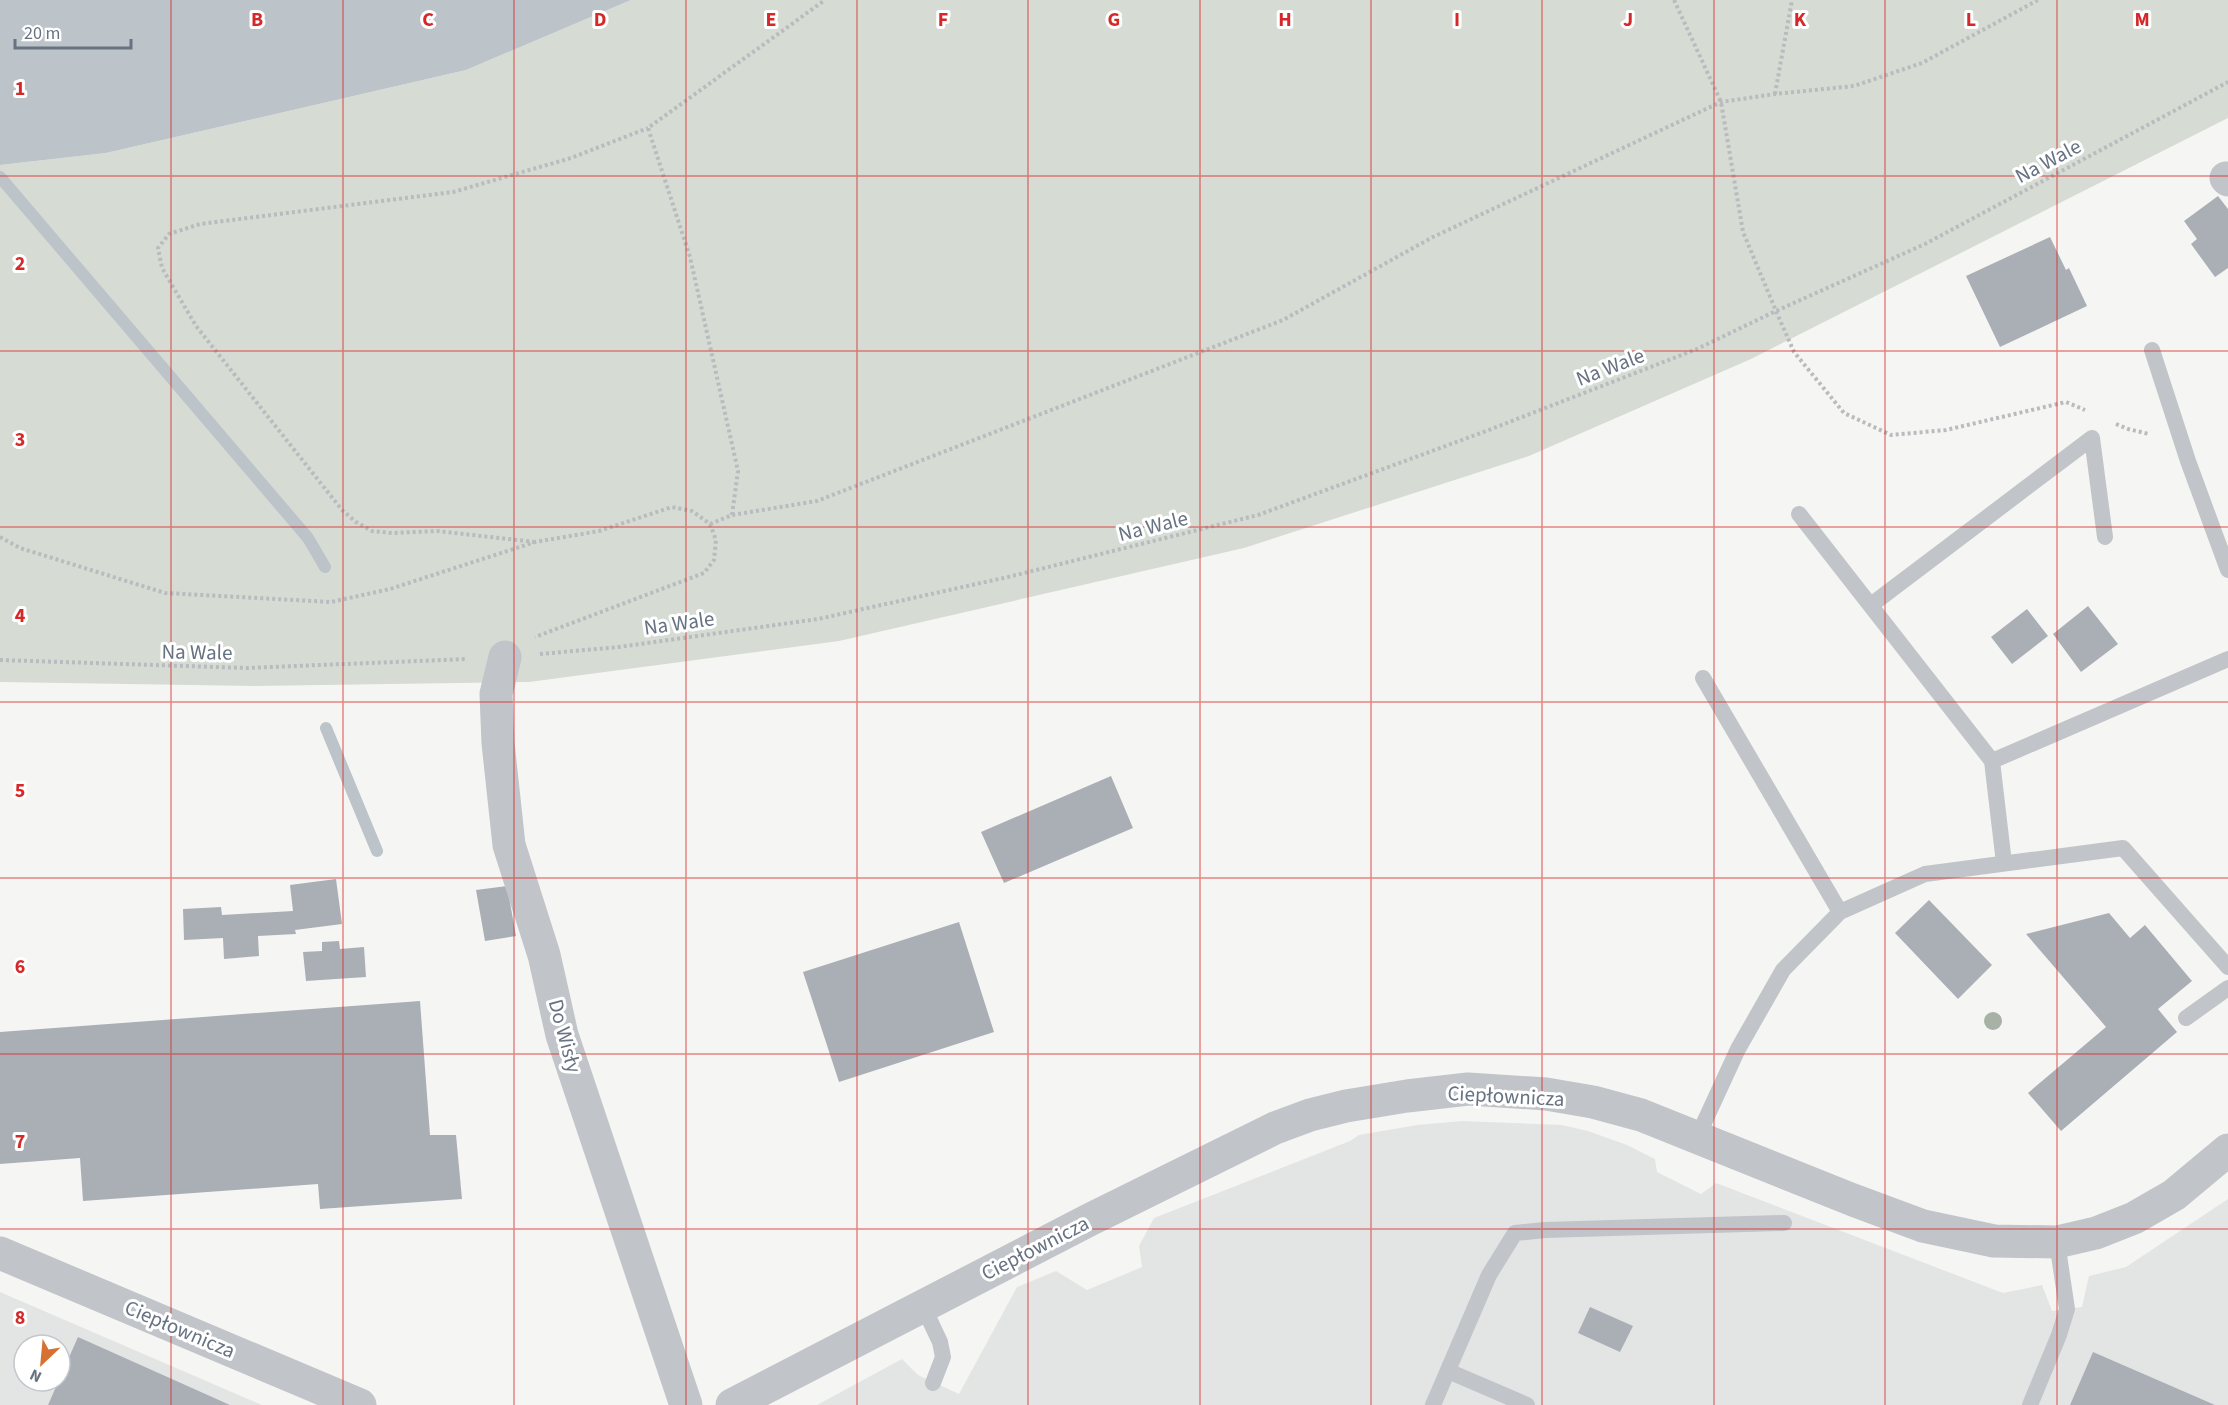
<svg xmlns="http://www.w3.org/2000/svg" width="2228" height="1405" font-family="'Source Sans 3',sans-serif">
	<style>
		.built { fill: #e3e5e4; fill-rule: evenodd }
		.green { fill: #d6dcd4 }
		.water { fill: #bcc3c9 }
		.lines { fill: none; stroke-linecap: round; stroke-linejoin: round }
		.stream { stroke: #bcc3c9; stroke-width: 12 }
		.building { fill: #aaafb6 }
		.path { stroke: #b9bbbe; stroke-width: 4; stroke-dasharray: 3 3; stroke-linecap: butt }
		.service { stroke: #c1c4c8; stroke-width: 16 }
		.minor { stroke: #c1c4c8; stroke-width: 33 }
		.tree { fill: #a7b1a5 }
		.grid { fill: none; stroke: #d62828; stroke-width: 1.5; stroke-opacity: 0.55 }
		.labels { text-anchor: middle; stroke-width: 6; stroke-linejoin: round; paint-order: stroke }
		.street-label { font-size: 21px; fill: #677282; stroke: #fff }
		.grid-label { font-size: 20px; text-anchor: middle; font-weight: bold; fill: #d62828; stroke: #fff; stroke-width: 6; stroke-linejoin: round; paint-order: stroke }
	</style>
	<rect width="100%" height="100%" fill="#f5f6f3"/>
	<path class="built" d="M 1462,1121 L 1562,1125 L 1588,1131 L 1627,1145 L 1655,1159 L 1657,1172 L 1701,1194 L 1716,1183 L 2003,1293 L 2042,1285 L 2052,1311 L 2082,1307 L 2089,1276 L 2126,1267 L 2228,1199 L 2228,1405 L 817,1405 L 902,1359 L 918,1375 L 959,1394 L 1017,1287 L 1056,1271 L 1087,1290 L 1142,1267 L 1139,1246 L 1154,1218 L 1350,1141 L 1359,1135 L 1417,1125 Z
		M 0,1292 L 262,1405 L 0,1405 ZM 24,1345 L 60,1345 L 60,1381 L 24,1381 Z"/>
	<path class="green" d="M 631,0 L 2228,0 L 2228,118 L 1751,359 L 1529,456 L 1244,548 L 839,641 L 529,682 L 254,686 L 0,682 L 0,165 L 106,153 L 466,70 Z"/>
	<path class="water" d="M 0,0 L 631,0 L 466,70 L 106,153 L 0,165 Z"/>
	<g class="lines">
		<path class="stream" d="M 0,177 L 308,538 L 325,567
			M 326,728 L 377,851"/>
	</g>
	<path class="building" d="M 2218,196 L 2228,209 L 2228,268 L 2215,277 L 2191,244 L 2197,239 L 2184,221 Z
		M 2050,237 L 2066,270 L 2069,268 L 2087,306 L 2000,347 L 1966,276 Z
		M 2088,606 L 2118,644 L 2081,672 L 2053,634 Z
		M 2027,609 L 2048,636 L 2012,664 L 1991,637 Z
		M 1111,776 L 1133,828 L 1004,883 L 981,832 Z
		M 336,879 L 342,924 L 295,930 L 296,934 L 258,936 L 259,956 L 224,959 L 223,938 L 184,940 L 183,909 L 221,907 L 222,915 L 293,911 L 290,885 Z
		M 507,886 L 516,936 L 485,941 L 476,890 Z
		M 1929,900 L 1992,965 L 1958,999 L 1895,933 Z
		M 2109,913 L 2130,938 L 2145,925 L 2192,981 L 2158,1009 L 2177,1032 L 2061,1131 L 2028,1093 L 2106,1027 L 2026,934 Z
		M 959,922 L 994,1032 L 839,1082 L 803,972 Z
		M 339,941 L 340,949 L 364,947 L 366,977 L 306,981 L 303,952 L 322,951 L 322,942 Z
		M 420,1001 L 430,1135 L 456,1135 L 462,1199 L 320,1209 L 318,1184 L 83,1201 L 80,1158 L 0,1164 L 0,1032 Z
		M 1590,1307 L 1633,1326 L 1620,1352 L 1578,1333 Z
		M 78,1337 L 230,1405 L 48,1405 Z
		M 2093,1352 L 2215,1405 L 2070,1405 Z"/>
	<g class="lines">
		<path class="path" d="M 1674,0 L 1721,102 L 1743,232 L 1776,311 L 1794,352 L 1844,413 L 1891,435 L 1946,430 L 2066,402 L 2085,410
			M 1775,94 L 1792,0
			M 2116,424 L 2128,429 L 2149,434
			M 732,515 L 738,471 L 690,257 L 648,128 L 825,0
			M 710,524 L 732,515 L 817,501 L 1283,320 L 1433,237 L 1721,102 L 1775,94 L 1854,86 L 1922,63 L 2038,0
			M 0,537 L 20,548 L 165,593 L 331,602 L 390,589 L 535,542 L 599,531 L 672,507 L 692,511 L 710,524 L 716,540 L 714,560 L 704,573 L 535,637
			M 535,542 L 437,531 L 392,533 L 372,531 L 356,522 L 342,510 L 196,326 L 162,268 L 158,248 L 169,234 L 200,224 L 453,192 L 571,158 L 648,128
			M 540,654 L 619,647 L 818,619 L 1008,577 L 1258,515 L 1481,433 L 1697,349 L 1776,311 L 1925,244 L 2228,82
			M 0,660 L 247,668 L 467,659"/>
		<path class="service" d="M 2152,350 L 2188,461 L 2228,570
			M 1799,514 L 1992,761
			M 1871,605 L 2092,438 L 2105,537
			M 1703,678 L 1840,912
			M 2004,863 L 1992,761 L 2228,659
			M 2186,1018 L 2228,988
			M 1697,1138 L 1738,1049 L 1783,970 L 1840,912 L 1925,874 L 2123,848 L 2228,967
			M 923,1306 L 940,1342 L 943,1357 L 933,1383
			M 1448,1371 L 1527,1405
			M 1433,1405 L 1489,1275 L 1515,1233 L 1545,1230 L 1784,1223
			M 2030,1405 L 2059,1335 L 2067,1309 L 2057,1242"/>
		<path class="minor" d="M 2226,178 L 2228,180
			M 505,657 L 496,694 L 498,743 L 509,845 L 544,955 L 562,1035 L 686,1405
			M 0,1253 L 360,1405
			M 732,1405 L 1091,1219 L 1275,1128 L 1310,1115 L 1346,1106 L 1407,1096 L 1468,1089 L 1546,1094 L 1593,1102 L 1641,1115 L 1853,1200 L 1923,1226 L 1994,1241 L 2057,1242 L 2096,1233 L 2134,1218 L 2174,1195 L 2228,1150"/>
	</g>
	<circle class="tree" cx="1993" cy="1021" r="9"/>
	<path class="grid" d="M 171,0 L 171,1405M 343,0 L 343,1405M 514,0 L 514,1405M 686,0 L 686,1405M 857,0 L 857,1405M 1028,0 L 1028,1405M 1200,0 L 1200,1405M 1371,0 L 1371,1405M 1542,0 L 1542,1405M 1714,0 L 1714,1405M 1885,0 L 1885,1405M 2057,0 L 2057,1405M 0,176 L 2228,176M 0,351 L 2228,351M 0,527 L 2228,527M 0,702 L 2228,702M 0,878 L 2228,878M 0,1054 L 2228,1054M 0,1229 L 2228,1229"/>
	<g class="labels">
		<g class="street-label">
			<text transform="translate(2048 161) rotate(-28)" y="7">Na Wale</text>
			<text transform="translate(1610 367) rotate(-21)" y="7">Na Wale</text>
			<text transform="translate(1153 526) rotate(-14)" y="7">Na Wale</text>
			<text transform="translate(679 623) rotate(-8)" y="7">Na Wale</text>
			<text transform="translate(197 652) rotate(1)" y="7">Na Wale</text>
			<text transform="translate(565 1036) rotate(75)" y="7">Do Wisły</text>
			<text transform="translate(1506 1096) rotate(3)" y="7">Ciepłownicza</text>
			<text transform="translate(1035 1248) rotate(-27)" y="7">Ciepłownicza</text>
			<text transform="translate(180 1329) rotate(23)" y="7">Ciepłownicza</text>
		</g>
	</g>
	<g class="grid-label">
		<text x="257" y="26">B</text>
		<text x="428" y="26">C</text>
		<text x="600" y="26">D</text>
		<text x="771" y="26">E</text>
		<text x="943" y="26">F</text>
		<text x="1114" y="26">G</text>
		<text x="1285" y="26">H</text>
		<text x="1457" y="26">I</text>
		<text x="1628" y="26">J</text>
		<text x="1800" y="26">K</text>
		<text x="1971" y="26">L</text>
		<text x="2142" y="26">M</text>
		<text x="20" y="95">1</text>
		<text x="20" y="270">2</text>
		<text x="20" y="446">3</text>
		<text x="20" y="622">4</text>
		<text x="20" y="797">5</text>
		<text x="20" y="973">6</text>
		<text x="20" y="1148">7</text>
		<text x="20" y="1324">8</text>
	</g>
	<g transform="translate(42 1363) rotate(206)"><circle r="28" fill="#ffffff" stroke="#c2c7cd" stroke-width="1.5"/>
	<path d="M0-4.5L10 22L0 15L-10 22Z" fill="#d67133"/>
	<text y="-9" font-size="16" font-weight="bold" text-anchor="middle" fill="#677282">N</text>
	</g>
	<path d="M15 39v9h116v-9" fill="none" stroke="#677282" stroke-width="3"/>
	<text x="24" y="39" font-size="18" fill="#677282" stroke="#ffffff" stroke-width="4.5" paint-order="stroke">20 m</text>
</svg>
